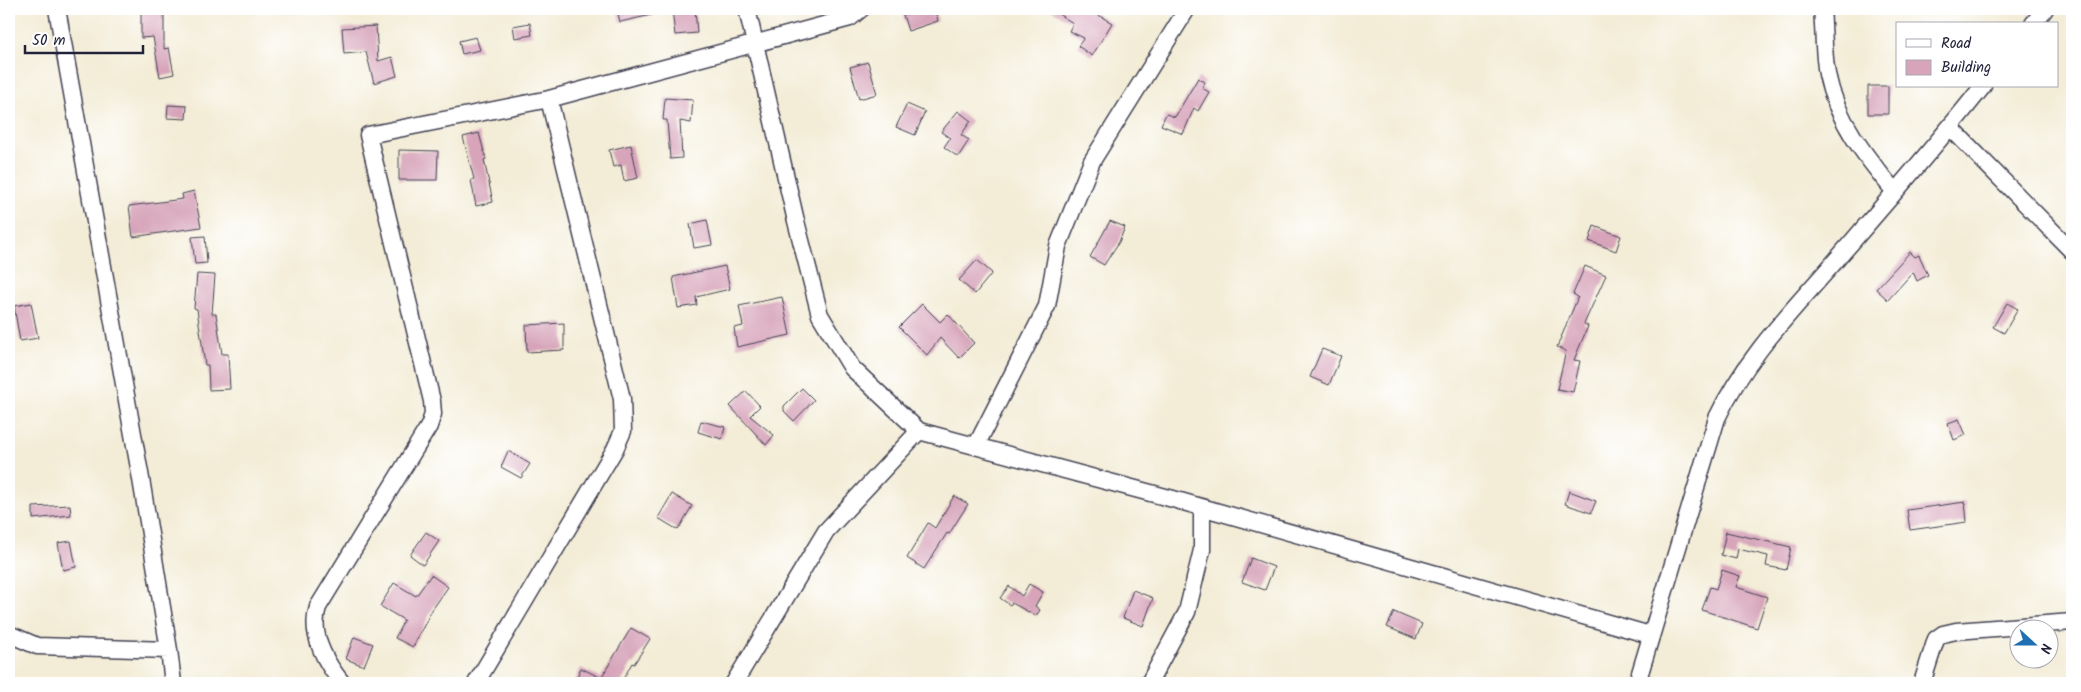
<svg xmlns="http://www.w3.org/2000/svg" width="2081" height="692" font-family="Kalam,sans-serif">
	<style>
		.building { fill: #d7a4ba }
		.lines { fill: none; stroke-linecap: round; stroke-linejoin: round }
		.minor-casing { stroke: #414052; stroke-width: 19 }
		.minor { stroke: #fff; stroke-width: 16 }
	</style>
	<rect width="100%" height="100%" fill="#fff"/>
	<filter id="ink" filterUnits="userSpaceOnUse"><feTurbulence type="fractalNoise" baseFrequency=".02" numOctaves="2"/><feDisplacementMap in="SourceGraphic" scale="10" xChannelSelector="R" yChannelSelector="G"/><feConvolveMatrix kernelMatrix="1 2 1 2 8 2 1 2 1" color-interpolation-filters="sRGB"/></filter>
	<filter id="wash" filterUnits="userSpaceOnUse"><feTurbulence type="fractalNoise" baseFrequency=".0096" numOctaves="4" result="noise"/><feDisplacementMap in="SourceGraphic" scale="20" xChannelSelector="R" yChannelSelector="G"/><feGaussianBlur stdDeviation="1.12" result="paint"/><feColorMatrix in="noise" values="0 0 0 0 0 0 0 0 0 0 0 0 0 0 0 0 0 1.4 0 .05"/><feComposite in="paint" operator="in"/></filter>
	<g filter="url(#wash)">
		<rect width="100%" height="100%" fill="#f3ecd6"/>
		<g id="blocks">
			<path class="building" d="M 164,9 L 164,49 L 169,48 L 174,74 L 160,77 L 153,37 L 141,38 L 141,10 Z
				M 617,9 L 655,9 L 656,14 L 620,22 Z
				M 672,9 L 695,9 L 697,33 L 675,35 Z
				M 923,9 L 935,9 L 938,21 L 908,31 L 903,15 Z
				M 1050,9 L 1088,9 L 1112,23 L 1092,56 L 1078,46 L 1084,38 L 1069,31 L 1073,23 Z
				M 530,23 L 532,35 L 515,38 L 513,26 Z
				M 376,26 L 378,61 L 392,57 L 397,76 L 374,83 L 366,52 L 344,54 L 342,28 Z
				M 476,37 L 480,50 L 462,54 L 459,41 Z
				M 868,62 L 877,94 L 859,99 L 850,67 Z
				M 1198,78 L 1205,82 L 1202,88 L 1209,92 L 1198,111 L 1194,108 L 1183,134 L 1161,125 L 1166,114 L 1175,117 Z
				M 1868,86 L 1888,86 L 1888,114 L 1868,114 Z
				M 665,98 L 693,100 L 691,123 L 680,121 L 682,158 L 670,159 L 667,120 L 663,120 Z
				M 907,104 L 925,112 L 915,135 L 896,127 Z
				M 168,105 L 187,106 L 186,119 L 167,118 Z
				M 958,111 L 971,121 L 961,135 L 969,140 L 958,157 L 944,147 L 950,138 L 941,132 Z
				M 479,133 L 486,159 L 484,160 L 493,202 L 476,206 L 471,180 L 474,179 L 463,137 Z
				M 631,145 L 638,178 L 624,181 L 621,165 L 613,167 L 609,150 Z
				M 399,150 L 438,151 L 437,180 L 399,180 Z
				M 194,191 L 201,227 L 133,237 L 129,206 L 183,199 L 182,194 Z
				M 707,220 L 712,245 L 694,248 L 690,224 Z
				M 1110,221 L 1125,227 L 1119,242 L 1104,265 L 1090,257 Z
				M 1594,226 L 1621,236 L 1616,251 L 1589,241 Z
				M 205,236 L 207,263 L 195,264 L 192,237 Z
				M 1910,252 L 1915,257 L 1919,255 L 1928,275 L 1917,281 L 1913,272 L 1888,300 L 1876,289 Z
				M 977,260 L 992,273 L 975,294 L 959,280 Z
				M 725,266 L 730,289 L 696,297 L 697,305 L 678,308 L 673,277 Z
				M 1585,266 L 1606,275 L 1584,324 L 1588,326 L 1574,360 L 1580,361 L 1573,392 L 1557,389 L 1566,351 L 1557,347 L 1578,297 L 1573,294 Z
				M 197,274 L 215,275 L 212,314 L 216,314 L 222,354 L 228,354 L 230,389 L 209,390 L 208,365 L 205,365 L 197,309 L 194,308 Z
				M 782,297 L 790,335 L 737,347 L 734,328 L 743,326 L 739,306 Z
				M 31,303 L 38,338 L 20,341 L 14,306 Z
				M 2007,303 L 2018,309 L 2004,333 L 1993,327 Z
				M 922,304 L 940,322 L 948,314 L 974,343 L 959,358 L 940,338 L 927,355 L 899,327 Z
				M 564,323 L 564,350 L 527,352 L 526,325 Z
				M 1322,349 L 1341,356 L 1329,385 L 1310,377 Z
				M 802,388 L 814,400 L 794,421 L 784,411 L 784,406 Z
				M 746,391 L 760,406 L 750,416 L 774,435 L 766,445 L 730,406 Z
				M 1959,419 L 1966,435 L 1954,440 L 1948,423 Z
				M 701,421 L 725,427 L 722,439 L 698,432 Z
				M 508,451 L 530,464 L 521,478 L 501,467 Z
				M 1569,491 L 1596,501 L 1591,513 L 1565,504 Z
				M 672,494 L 692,506 L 678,530 L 658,518 Z
				M 954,496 L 968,504 L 949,534 L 947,533 L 924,569 L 907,558 L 928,523 L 935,528 Z
				M 1965,502 L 1967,522 L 1910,530 L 1907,510 Z
				M 70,505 L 71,515 L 33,519 L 33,507 Z
				M 426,532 L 439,541 L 423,565 L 410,555 Z
				M 1726,532 L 1791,547 L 1786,570 L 1766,566 L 1768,556 L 1738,549 L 1736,559 L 1721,555 Z
				M 71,541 L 76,567 L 63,570 L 58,543 Z
				M 1251,558 L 1274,567 L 1265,590 L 1242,582 Z
				M 1722,570 L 1740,576 L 1736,587 L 1767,597 L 1757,628 L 1702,610 L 1710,587 L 1716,589 Z
				M 431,575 L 448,587 L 432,610 L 413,647 L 395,638 L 404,620 L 380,606 L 394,583 L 416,596 Z
				M 1029,584 L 1043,592 L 1035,606 L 1040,610 L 1036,616 L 1012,603 L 1010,605 L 1000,598 L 1009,586 L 1022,596 Z
				M 1133,590 L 1153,598 L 1143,626 L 1123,618 Z
				M 1394,612 L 1422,624 L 1416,639 L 1387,627 Z
				M 631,628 L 650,639 L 634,664 L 632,663 L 621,683 L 574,683 L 581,668 L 601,678 Z
				M 354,637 L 373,644 L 364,666 L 346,659 Z"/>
		</g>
	</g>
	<g filter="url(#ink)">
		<use href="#blocks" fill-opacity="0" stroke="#414052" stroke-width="1"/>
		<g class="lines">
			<g class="minor-casing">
				<path id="minor" d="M 57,9 L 141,479 L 169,650 L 173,683
					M 747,9 L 796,221 L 820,315 L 852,368 L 919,431 L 1173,499 L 1650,635
					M 1822,9 C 1824,30 1823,53 1827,74 C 1836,120 1866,157 1895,192
					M 2033,24 L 2045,9
					M 1950,127 L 2072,251
					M 976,446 L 1047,306 L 1058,246 L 1092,161 L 1187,9
					M 9,634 L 37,646 L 169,650
					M 342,683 C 326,663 309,634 318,607 L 429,426 L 433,414 L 432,401 L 368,135 L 549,99 L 850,18 L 861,9
					M 476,683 L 615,449 L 623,431 L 622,399 L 549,99
					M 734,683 L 826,531 L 919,431
					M 1149,683 L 1187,612 L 1202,550 L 1202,508
					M 1637,683 L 1717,418 C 1744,360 1790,313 1831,266 C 1882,207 1934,148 1983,86
					M 1922,683 L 1936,639 L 1943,634 L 1956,631 L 2072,622"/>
			</g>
			<use href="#minor" class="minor"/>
		</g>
	</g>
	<rect width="2081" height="692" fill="none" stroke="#fff" stroke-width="30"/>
	<rect x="1896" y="22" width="162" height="65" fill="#ffffff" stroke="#a7a7b1"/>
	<rect x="1906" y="39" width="25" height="8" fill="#ffffff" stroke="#a7a7b1"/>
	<text x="1941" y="48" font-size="15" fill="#22223b">Road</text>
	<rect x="1906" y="60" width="25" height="15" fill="#d7a4ba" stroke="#a7a7b1"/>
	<text x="1941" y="72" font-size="15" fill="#22223b">Building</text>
	<g transform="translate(2034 644) rotate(111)"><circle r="24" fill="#ffffff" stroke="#a7a7b1"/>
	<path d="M0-4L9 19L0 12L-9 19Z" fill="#1f6fb2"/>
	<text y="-8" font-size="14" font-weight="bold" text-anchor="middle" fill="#22223b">N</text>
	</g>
	<path d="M25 45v8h118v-8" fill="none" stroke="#22223b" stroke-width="2.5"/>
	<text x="32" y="45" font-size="15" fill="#22223b" stroke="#ffffff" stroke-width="4" paint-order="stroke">50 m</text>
</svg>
